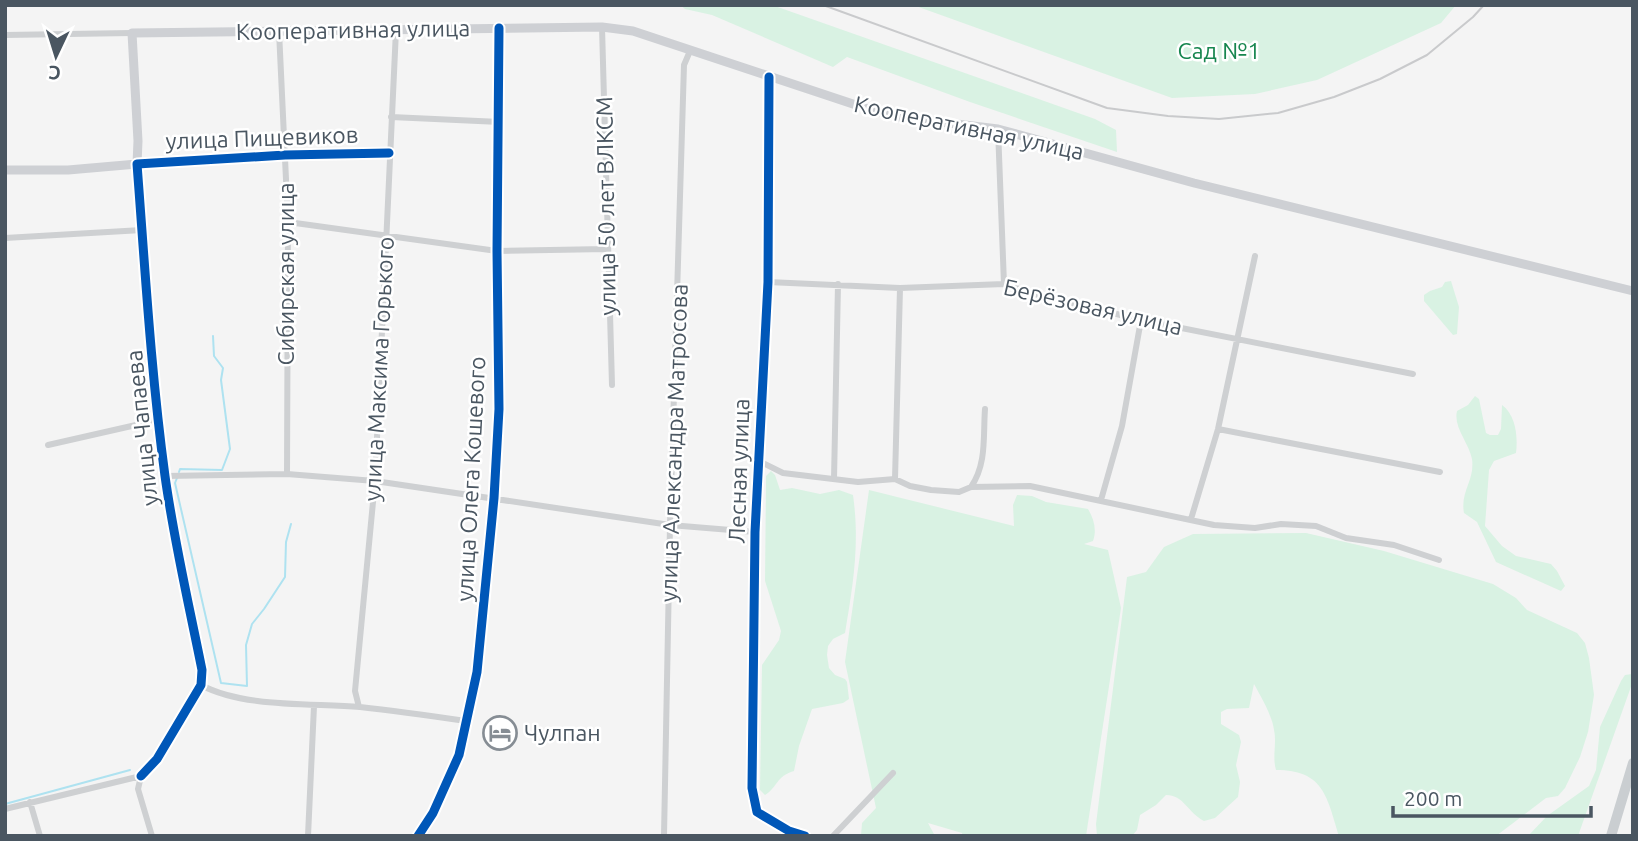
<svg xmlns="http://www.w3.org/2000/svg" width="1638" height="841" font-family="Ubuntu,sans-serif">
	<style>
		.green { fill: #d9f2e3 }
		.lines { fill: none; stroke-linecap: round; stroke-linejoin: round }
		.stream { stroke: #aee2f0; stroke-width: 2 }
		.street { stroke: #ced0d2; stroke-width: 6 }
		.secondary { stroke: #ced0d4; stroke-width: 9 }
		.primary { stroke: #caced1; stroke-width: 10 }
		.rail { stroke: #c9cacc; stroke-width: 2 }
		.cycleway-casing { stroke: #fff; stroke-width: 13 }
		.cycleway { stroke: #0057b8; stroke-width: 9 }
		.labels { text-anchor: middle; stroke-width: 5; stroke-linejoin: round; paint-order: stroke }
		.street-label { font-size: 23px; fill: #4a5661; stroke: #fff }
		.park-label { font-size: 23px; fill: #17864f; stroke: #fff }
		.poi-label { font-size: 23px; fill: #4a5661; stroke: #fff; text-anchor: start }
	</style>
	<rect width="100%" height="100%" fill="#f4f4f4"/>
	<path class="green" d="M 680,5 L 772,5 L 1095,119 L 1116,130 L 1117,152 L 970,102 L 847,57 L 833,67 L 712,15 L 685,9 Z
		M 913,5 L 1456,5 L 1441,23 L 1317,80 L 1255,94 L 1172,98 Z
		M 1451,281 L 1459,307 L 1457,334 L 1453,335 L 1424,301 L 1424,295 L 1430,291 L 1442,287 L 1445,282 Z
		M 1475,396 L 1479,399 L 1486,433 L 1490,435 L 1498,435 L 1501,429 L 1502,405 C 1516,415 1518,437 1516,453 L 1494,461 L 1489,470 L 1485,526 L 1502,546 L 1516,556 L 1551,564 L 1557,571 L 1565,586 L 1561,591 L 1496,562 L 1477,522 L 1464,513 C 1460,491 1475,481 1472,459 C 1469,443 1453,427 1457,411 L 1468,405 Z
		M 771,471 L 775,475 L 780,490 L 792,488 L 820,494 L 839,490 L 853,495 C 860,544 853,585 845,633 L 833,639 L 828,646 L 827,655 L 829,668 L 835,675 L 845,679 L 847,682 L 849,699 L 843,703 L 812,709 L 799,746 L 794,771 C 776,776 778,787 765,795 L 760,790 L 762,665 L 779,640 L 781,631 L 765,581 L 766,483 L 766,476 Z
		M 869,490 L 1014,526 L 1013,505 L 1017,495 L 1032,496 L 1046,502 L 1088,509 C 1094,519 1097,530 1093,541 L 1084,544 L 1108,550 L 1121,608 L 1086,836 L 963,836 L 962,833 L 928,823 L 935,836 L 861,836 L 862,823 L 876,808 L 845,662 Z
		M 1306,533 L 1384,551 L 1493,584 L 1516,598 L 1527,610 L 1577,633 L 1585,643 L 1589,658 L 1594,695 L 1588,732 L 1580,757 L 1565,788 L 1558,796 L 1546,798 L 1496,836 L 1339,836 C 1327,797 1324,770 1276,770 C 1272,756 1277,744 1274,730 C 1272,715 1261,697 1254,684 L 1249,708 L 1227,709 L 1221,712 L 1221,724 L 1239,735 L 1241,742 L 1236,765 L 1240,782 L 1238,797 L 1215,818 L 1204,821 C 1187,812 1184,795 1166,795 L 1156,805 L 1140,815 L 1137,830 L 1132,836 L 1097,836 L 1096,824 L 1127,577 L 1146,572 L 1164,547 L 1193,534 Z
		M 1632,674 L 1633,681 L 1578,836 L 1528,836 L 1547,816 L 1589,786 L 1596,770 L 1600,727 L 1621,681 L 1625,675 Z"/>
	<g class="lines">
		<path class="stream" d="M 179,472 L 180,469 L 222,470 L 230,449 L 221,380 L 223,368 L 214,356 L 213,336
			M 177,478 L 175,483 L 221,683 L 247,686 L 246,645 L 252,624 L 264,609 L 285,577 L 286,542 L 291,524
			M 5,804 L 130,770"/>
		<path class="street" d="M 602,27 L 612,385
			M 279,31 L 288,222 L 287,474
			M 5,35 L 132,33
			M 769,77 L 768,282 L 755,532 L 752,788 L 757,812 L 789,831 L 805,836
			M 391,117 L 500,122
			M 998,129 L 1004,284
			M 288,222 L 497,251 L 606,249
			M 5,238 L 142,230
			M 768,282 L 900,288 L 1004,284 L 1031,293 L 1141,320 L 1413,374
			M 1218,429 L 1440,472
			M 48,445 L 158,420
			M 757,460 L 783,473 L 858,482 L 895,479 L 910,486 L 931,490 L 959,492 L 971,487 L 1030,486 L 1214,525 L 1255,528 L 1281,524 L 1316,526 L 1346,538 L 1394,545 L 1439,560
			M 165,476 L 287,474 L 375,481 L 670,525 L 755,532
			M 834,479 L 838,284
			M 895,479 L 900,288
			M 971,487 C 987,464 983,436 985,409
			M 1101,500 L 1122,426 L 1141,320
			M 1191,519 L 1218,429 L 1255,256
			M 201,685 C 244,708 312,703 360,707 C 395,711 431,716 466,721
			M 359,707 L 355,691 L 375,481 L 396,30
			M 141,776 L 157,759 L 201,685 L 202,670 C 189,605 174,541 165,476 C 151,373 145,268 137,164 L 285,155 L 389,153
			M 141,776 L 138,789 L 152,836
			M 30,802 L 40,836
			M 5,809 L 141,776
			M 308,836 L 314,706
			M 418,836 L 433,813 L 459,755 L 477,672 L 494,498 L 499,409 L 497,251 L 499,28
			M 664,836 L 670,525 L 684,65 L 690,51
			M 833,836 L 893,773"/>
		<path class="secondary" d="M 5,170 L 68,170 L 137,164 L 138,141 L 132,33 L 602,27 L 633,31 L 865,108 L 899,117 L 998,129 L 1194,183 L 1633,291"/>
		<path class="primary" d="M 1611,836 L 1633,763"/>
		<path class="rail" d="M 823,5 L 1107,108 L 1168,116 L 1219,119 L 1278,113 L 1334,97 L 1380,79 L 1427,55 L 1473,17 L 1484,5"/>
		<g class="cycleway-casing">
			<path id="cycleway" d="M 769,77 L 768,282 L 755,532 L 752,788 L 757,812 L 789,831 L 805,836
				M 141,776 L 157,759 L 201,685 L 202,670 C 189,605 174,541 165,476 C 151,373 145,268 137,164 L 285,155 L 389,153
				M 418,836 L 433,813 L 459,755 L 477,672 L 494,498 L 499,409 L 497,251 L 499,28"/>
		</g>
		<use href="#cycleway" class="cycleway"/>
	</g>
	<defs>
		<g id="hotel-ring" transform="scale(1.75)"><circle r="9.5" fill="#fff" stroke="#868d94" stroke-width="1.5"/><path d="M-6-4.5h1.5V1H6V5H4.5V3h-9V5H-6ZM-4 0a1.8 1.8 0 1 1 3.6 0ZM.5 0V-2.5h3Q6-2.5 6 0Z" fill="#868d94"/></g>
	</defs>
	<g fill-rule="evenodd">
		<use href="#hotel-ring" x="500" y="733"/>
	</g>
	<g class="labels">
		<g class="street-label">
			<text transform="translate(353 30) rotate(-1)" y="8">Кооперативная улица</text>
			<text transform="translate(969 128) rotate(12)" y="8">Кооперативная улица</text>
			<text transform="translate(262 138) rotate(-2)" y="8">улица Пищевиков</text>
			<text transform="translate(606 206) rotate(-91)" y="8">улица 50 лет ВЛКСМ</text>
			<text transform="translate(286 274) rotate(-90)" y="8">Сибирская улица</text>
			<text transform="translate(1093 307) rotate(13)" y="8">Берёзовая улица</text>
			<text transform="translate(379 369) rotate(-87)" y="8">улица Максима Горького</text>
			<text transform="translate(142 428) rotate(-96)" y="8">улица Чапаева</text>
			<text transform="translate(674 443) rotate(-88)" y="8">улица Александра Матросова</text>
			<text transform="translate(739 471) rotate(-88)" y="8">Лесная улица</text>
			<text transform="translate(471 479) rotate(-87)" y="8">улица Олега Кошевого</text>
		</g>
		<g class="park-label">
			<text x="1219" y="59">Сад №1</text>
		</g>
		<g class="poi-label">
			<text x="524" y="741">Чулпан</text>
		</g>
	</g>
	<rect width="1638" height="841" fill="none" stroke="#4a5661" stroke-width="14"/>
	<g transform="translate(56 56) rotate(184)" stroke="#ffffff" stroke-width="5" paint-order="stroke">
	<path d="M0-5L12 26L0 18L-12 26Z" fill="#4a5661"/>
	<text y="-10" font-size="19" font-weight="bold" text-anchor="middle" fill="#4a5661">С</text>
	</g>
	<path d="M1393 806v10h198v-10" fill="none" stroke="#4a5661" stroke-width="3.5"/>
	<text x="1404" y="806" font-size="21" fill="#4a5661" stroke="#ffffff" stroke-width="5" paint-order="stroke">200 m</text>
</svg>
